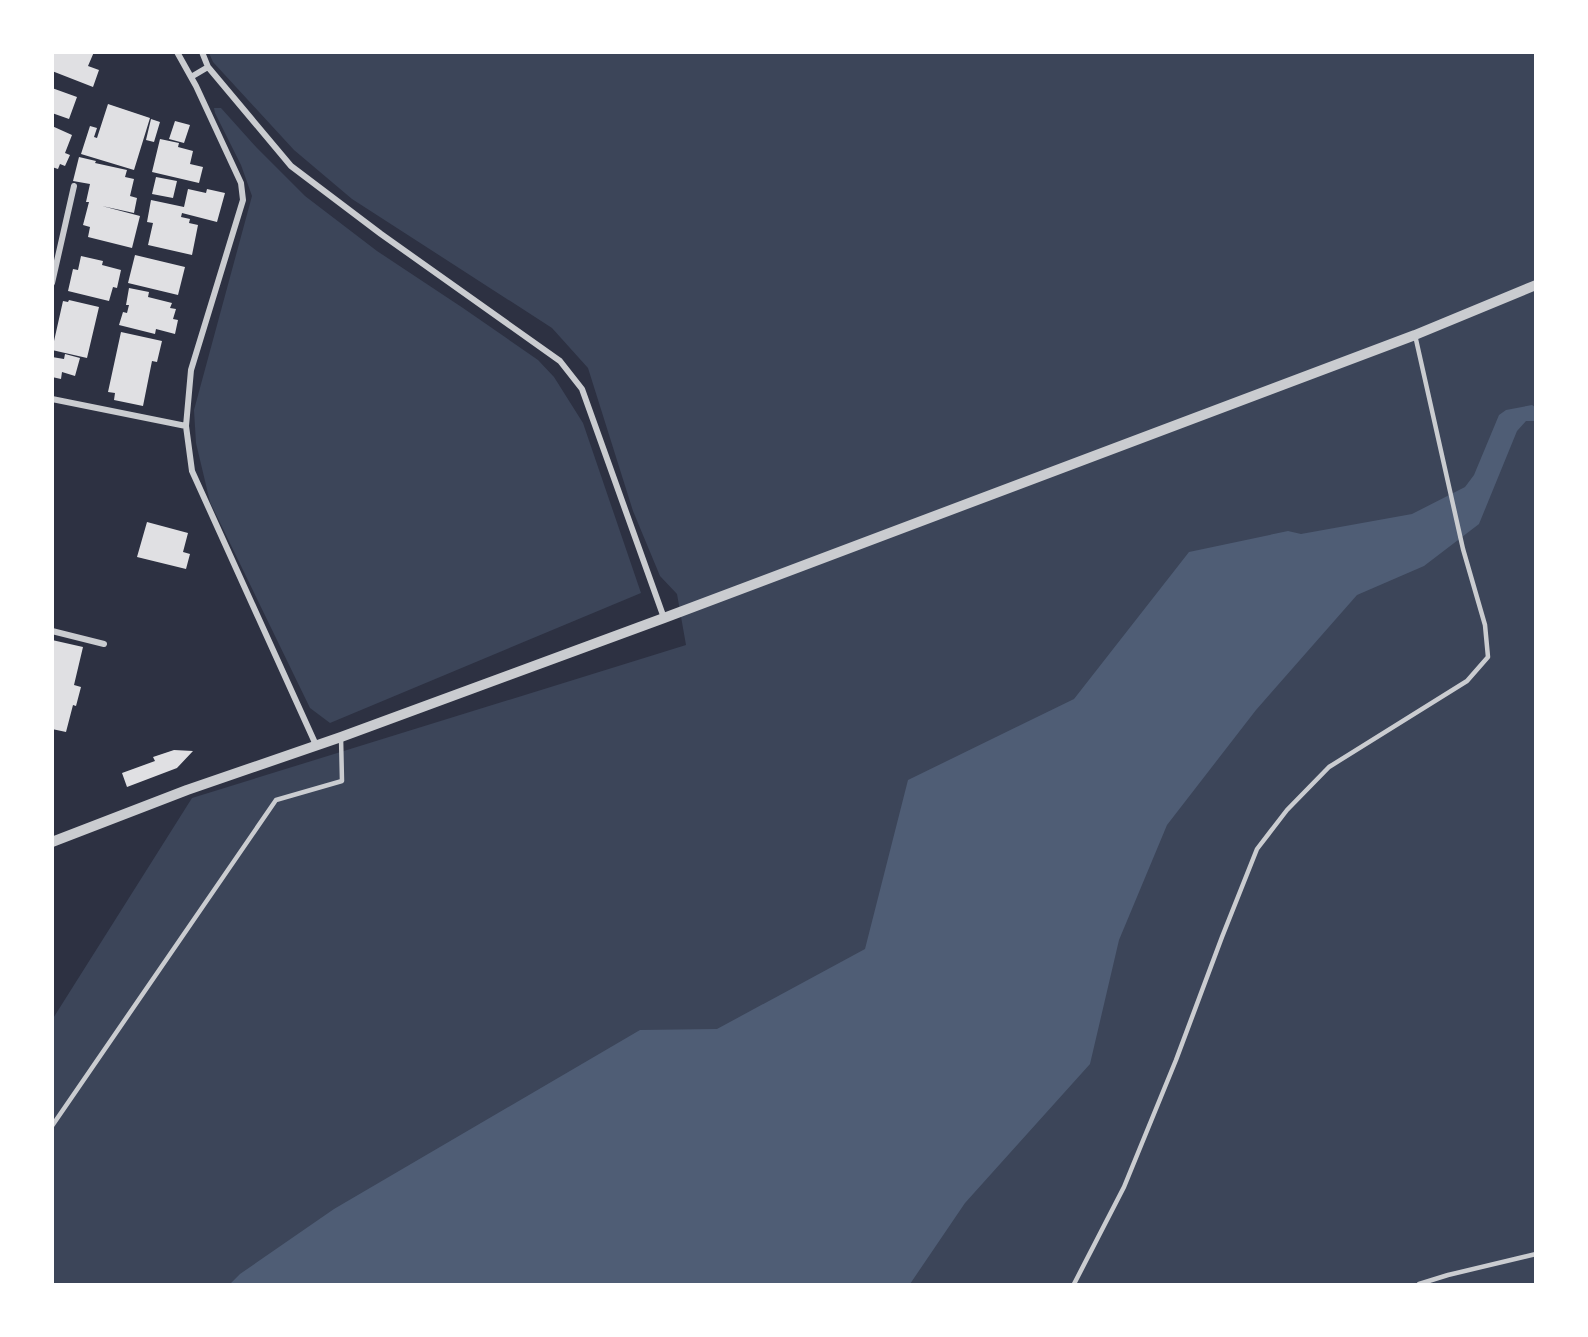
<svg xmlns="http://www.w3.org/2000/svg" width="1588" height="1337" font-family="Karla,sans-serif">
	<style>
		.green { fill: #3c4559 }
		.water { fill: #4f5d75 }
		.building { fill: #e0e0e3 }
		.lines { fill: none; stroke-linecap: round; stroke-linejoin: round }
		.service { stroke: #caccd0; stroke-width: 4.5 }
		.minor { stroke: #caccd0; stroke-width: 6 }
		.tertiary { stroke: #caccd0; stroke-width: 10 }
	</style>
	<rect width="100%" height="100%" fill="#2d3142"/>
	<path class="green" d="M 209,53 L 1535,53 L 1535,1284 L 53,1284 L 52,1020 L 192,798 L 686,645 L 677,594 L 660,576 L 633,511 L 588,368 L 552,328 L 352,199 L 294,150 L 213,62 Z
		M 214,108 L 221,108 L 257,148 L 305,196 L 377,251 L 463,308 L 538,360 L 554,377 L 583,423 L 641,593 L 330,723 L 310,708 L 210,502 L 196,443 L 194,410 L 252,196 L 241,165 L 215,113 Z"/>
	<path class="water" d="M 1532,405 L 1535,407 L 1535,421 L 1526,421 L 1517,431 L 1479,524 L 1424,566 L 1357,595 L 1256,710 L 1167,825 L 1119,940 L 1090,1064 L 965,1203 L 910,1284 L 230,1284 L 240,1274 L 334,1209 L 640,1030 L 717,1029 L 865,949 L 908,780 L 1074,699 L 1189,552 L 1288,531 L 1301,534 L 1412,514 L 1465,487 L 1474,475 L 1499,415 L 1506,410 Z"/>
	<path class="building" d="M 52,52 L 94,52 L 88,66 L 99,70 L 93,87 L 52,71 Z
		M 52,88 L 77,97 L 69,119 L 52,113 Z
		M 108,104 L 150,118 L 134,170 L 81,154 L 90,126 L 97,128 L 94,137 L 97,138 Z
		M 151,119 L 160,122 L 154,142 L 146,140 Z
		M 175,121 L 190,125 L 184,143 L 169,139 Z
		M 52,126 L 72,135 L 65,153 L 70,155 L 65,166 L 60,164 L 58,169 L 52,167 Z
		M 160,139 L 179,143 L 178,147 L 193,151 L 190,164 L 203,167 L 199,183 L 152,172 Z
		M 79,157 L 96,161 L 95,163 L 127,170 L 125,177 L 134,179 L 130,196 L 137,198 L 134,213 L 102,206 L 140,216 L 132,248 L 88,237 L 90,227 L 83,225 L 89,202 L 86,202 L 90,184 L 73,181 Z
		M 156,177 L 177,181 L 173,198 L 152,194 Z
		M 188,189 L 206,193 L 207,189 L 225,193 L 217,222 L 182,213 L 181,217 L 190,219 L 189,223 L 198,225 L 192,255 L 148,245 L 153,223 L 147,222 L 151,200 L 184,207 Z
		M 135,255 L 185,267 L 178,295 L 128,283 Z
		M 81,256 L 103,261 L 102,265 L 121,270 L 117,288 L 113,287 L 109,301 L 68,291 L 73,269 L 78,270 Z
		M 129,288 L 149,292 L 148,297 L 172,303 L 170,308 L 176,309 L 173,319 L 178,320 L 175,334 L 156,329 L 155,334 L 119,325 L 123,312 L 127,313 L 129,305 L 126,305 Z
		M 69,300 L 99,307 L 87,358 L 52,350 L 63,301 L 68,302 Z
		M 121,332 L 162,341 L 157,362 L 152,361 L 143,406 L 114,400 L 115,393 L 108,392 Z
		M 65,354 L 80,358 L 75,376 L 62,372 L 61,379 L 52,377 L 52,357 L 64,359 Z
		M 147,522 L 188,533 L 183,552 L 190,554 L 186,569 L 137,557 Z
		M 52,640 L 83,647 L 74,685 L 81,687 L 76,706 L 73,705 L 66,732 L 52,729 Z
		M 174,750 L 193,751 L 177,768 L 127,787 L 122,773 L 155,761 L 153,757 Z"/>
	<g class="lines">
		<path class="service" d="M 52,1126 L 276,800 L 342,781 L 341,737
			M 1074,1284 L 1124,1187 L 1176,1060 L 1222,937 L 1257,849 L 1287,810 L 1329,767 L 1467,681 L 1488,657 L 1485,625 L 1463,549 L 1415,335
			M 1419,1284 L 1448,1275 L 1536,1254"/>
		<path class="minor" d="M 177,52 L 196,86 L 241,183 L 243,200 L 191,370 L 186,426 L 192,471 L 316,745
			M 202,52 L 208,67 L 291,166 L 381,234 L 560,361 L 582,389 L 664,618
			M 191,77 L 208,67
			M 52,283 L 74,186
			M 52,399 L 186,426
			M 52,631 L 104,644"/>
		<path class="tertiary" d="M 52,842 L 187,790 L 341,737 L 664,618 L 1415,335 L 1536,285"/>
	</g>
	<rect width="1588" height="1337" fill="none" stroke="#ffffff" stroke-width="108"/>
</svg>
